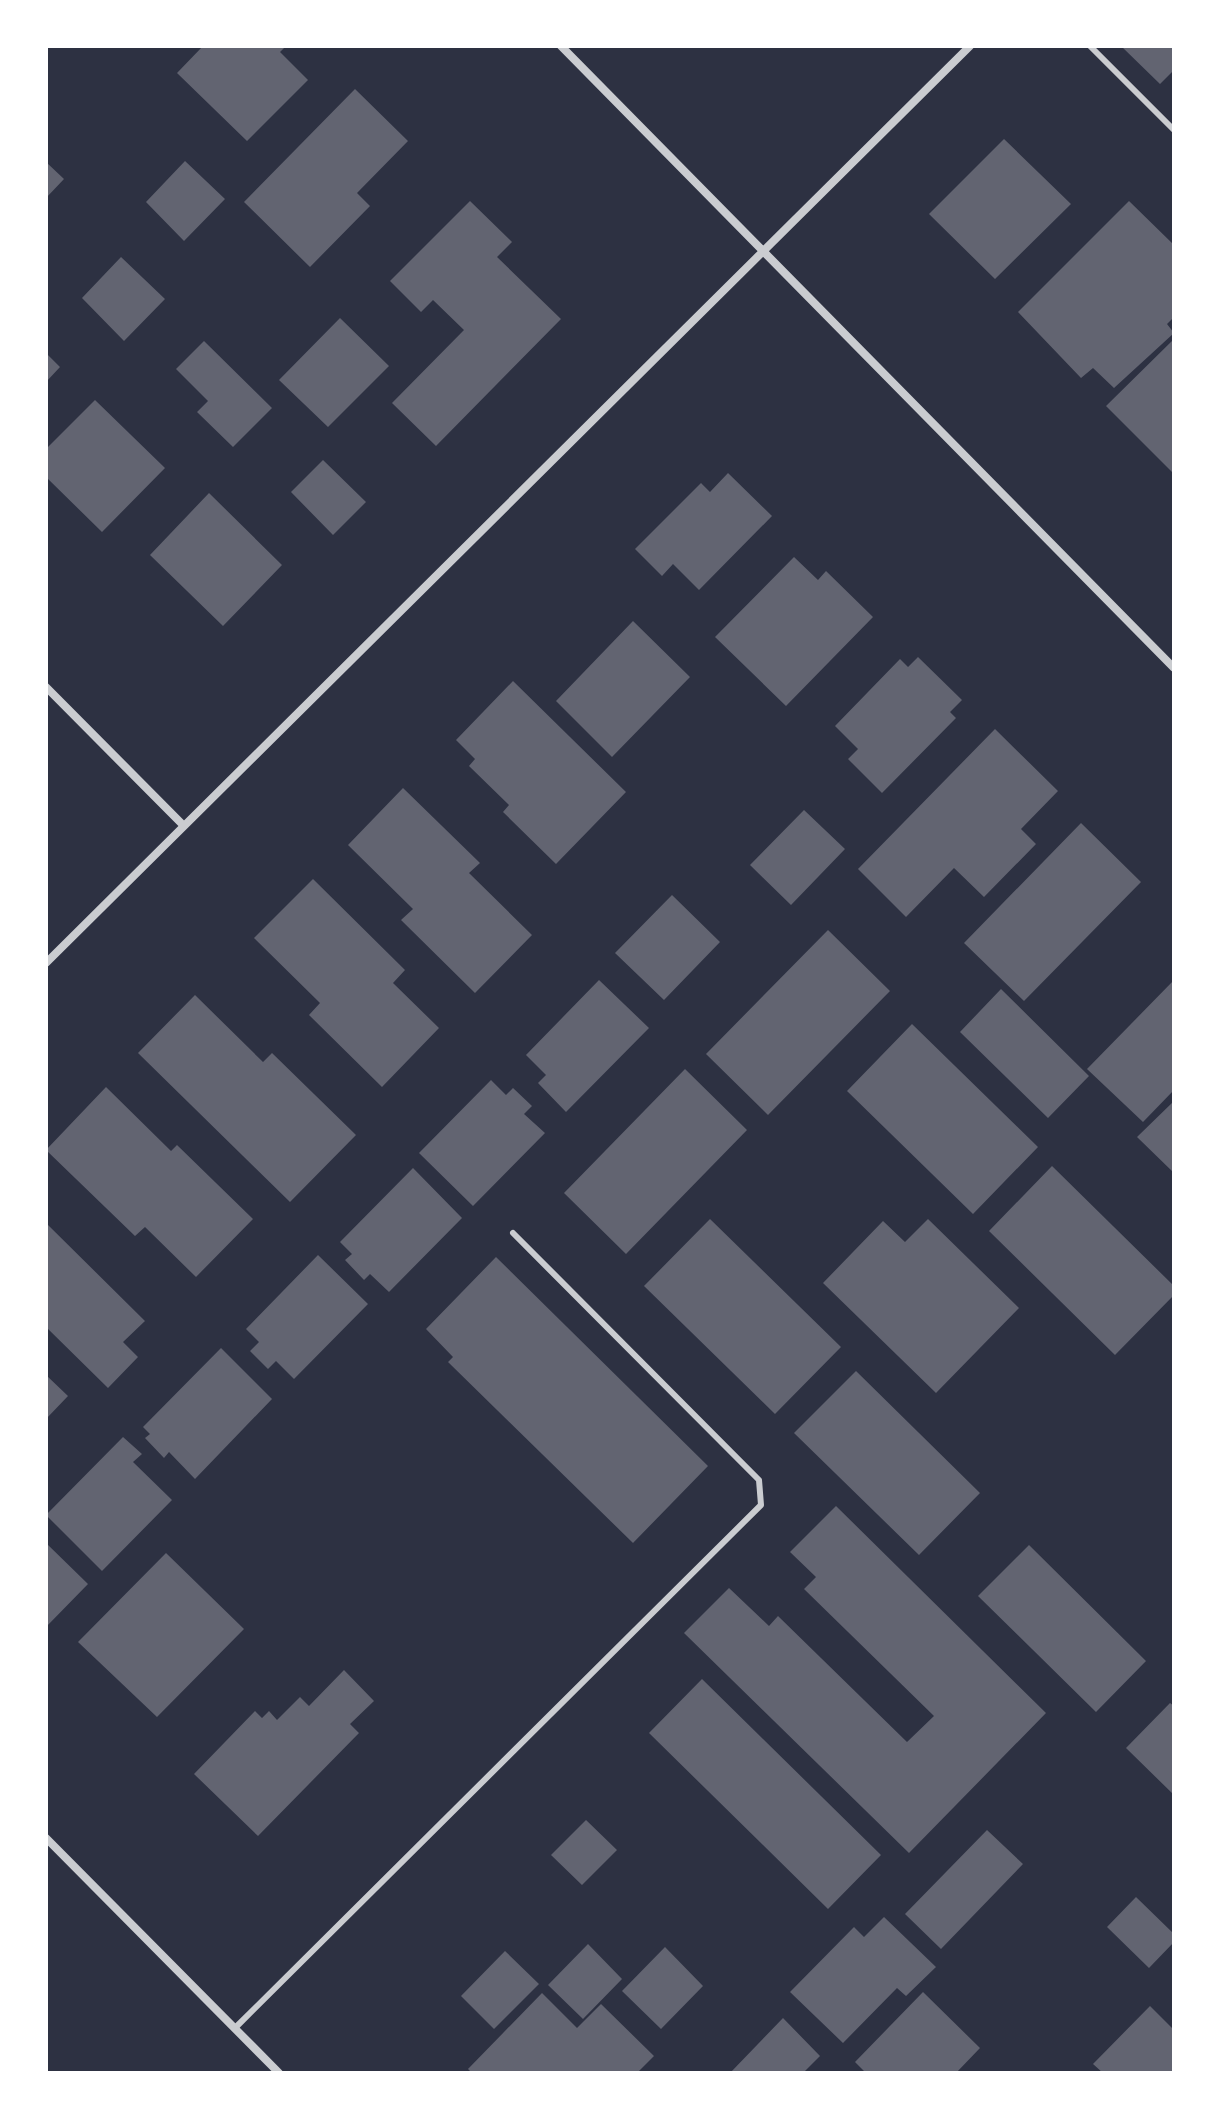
<svg xmlns="http://www.w3.org/2000/svg" width="1220" height="2119" font-family="'Noto Serif',serif">
	<style>
		.building { fill: #626471 }
		.lines { fill: none; stroke-linecap: round; stroke-linejoin: round }
		.service { stroke: #caccd0; stroke-width: 6 }
		.minor { stroke: #caccd0; stroke-width: 8 }
	</style>
	<rect width="100%" height="100%" fill="#2d3142"/>
	<path class="building" d="M 203,46 L 286,46 L 280,52 L 308,80 L 247,141 L 177,73 Z
		M 1121,46 L 1174,46 L 1174,70 L 1160,84 Z
		M 355,89 L 408,141 L 357,193 L 370,206 L 310,267 L 244,202 Z
		M 1004,139 L 1071,204 L 995,279 L 929,214 Z
		M 185,161 L 225,199 L 184,241 L 146,202 Z
		M 46,162 L 64,179 L 46,198 Z
		M 470,201 L 512,242 L 497,257 L 561,319 L 436,446 L 392,403 L 464,330 L 433,300 L 421,312 L 390,281 Z
		M 1129,201 L 1174,245 L 1174,317 L 1167,324 L 1174,333 L 1114,388 L 1093,368 L 1081,378 L 1018,312 Z
		M 121,257 L 165,299 L 124,341 L 82,298 Z
		M 340,318 L 389,366 L 328,427 L 279,380 Z
		M 1174,339 L 1174,474 L 1106,406 Z
		M 204,341 L 272,408 L 233,447 L 197,412 L 208,401 L 176,369 Z
		M 46,353 L 60,367 L 46,382 Z
		M 95,400 L 165,468 L 102,532 L 46,477 L 46,449 Z
		M 323,460 L 366,502 L 333,535 L 291,492 Z
		M 728,473 L 772,516 L 699,590 L 673,564 L 662,576 L 635,549 L 701,483 L 710,492 Z
		M 209,493 L 282,565 L 223,626 L 150,555 Z
		M 794,557 L 818,580 L 826,571 L 873,617 L 786,706 L 715,637 Z
		M 633,621 L 690,677 L 612,757 L 556,701 Z
		M 918,657 L 962,700 L 950,712 L 956,718 L 882,793 L 848,759 L 858,749 L 835,726 L 900,659 L 908,667 Z
		M 513,681 L 626,792 L 556,864 L 503,812 L 509,805 L 469,766 L 475,759 L 456,740 Z
		M 995,729 L 1058,791 L 1021,829 L 1036,844 L 984,897 L 954,868 L 906,917 L 858,869 Z
		M 403,788 L 480,863 L 469,873 L 532,935 L 475,993 L 401,920 L 413,909 L 348,845 Z
		M 804,810 L 845,849 L 791,905 L 750,865 Z
		M 1081,823 L 1141,882 L 1024,1001 L 964,943 Z
		M 313,879 L 405,970 L 393,983 L 439,1028 L 382,1087 L 309,1015 L 320,1003 L 254,938 Z
		M 672,895 L 720,942 L 664,1000 L 615,953 Z
		M 828,930 L 890,991 L 768,1115 L 706,1054 Z
		M 599,980 L 649,1028 L 566,1112 L 538,1083 L 546,1075 L 526,1055 Z
		M 1174,980 L 1174,1090 L 1143,1122 L 1087,1069 Z
		M 1001,989 L 1089,1076 L 1048,1118 L 960,1032 Z
		M 195,995 L 263,1062 L 272,1053 L 356,1135 L 290,1202 L 138,1053 Z
		M 912,1024 L 1038,1147 L 973,1214 L 847,1091 Z
		M 685,1069 L 747,1130 L 626,1254 L 564,1193 Z
		M 491,1080 L 506,1095 L 513,1088 L 532,1106 L 524,1114 L 545,1133 L 473,1206 L 419,1153 Z
		M 106,1087 L 171,1151 L 177,1145 L 253,1219 L 196,1277 L 145,1227 L 135,1236 L 46,1150 Z
		M 1174,1101 L 1174,1173 L 1137,1137 Z
		M 1052,1166 L 1174,1286 L 1174,1295 L 1115,1355 L 989,1231 Z
		M 413,1168 L 462,1218 L 389,1292 L 370,1274 L 364,1280 L 345,1260 L 352,1254 L 340,1242 Z
		M 710,1219 L 841,1347 L 775,1414 L 644,1286 Z
		M 928,1219 L 1019,1308 L 936,1393 L 823,1283 L 883,1221 L 905,1242 Z
		M 46,1223 L 145,1321 L 123,1342 L 138,1357 L 108,1388 L 46,1327 Z
		M 318,1255 L 368,1304 L 294,1379 L 276,1361 L 268,1369 L 250,1351 L 259,1342 L 246,1329 Z
		M 496,1257 L 708,1466 L 633,1543 L 448,1362 L 453,1357 L 426,1329 Z
		M 221,1348 L 272,1399 L 195,1479 L 169,1452 L 164,1458 L 145,1438 L 150,1434 L 143,1427 Z
		M 856,1371 L 980,1493 L 919,1555 L 794,1433 Z
		M 46,1375 L 68,1396 L 46,1419 Z
		M 123,1437 L 142,1454 L 133,1462 L 172,1500 L 102,1571 L 46,1515 Z
		M 836,1506 L 1046,1713 L 909,1853 L 684,1633 L 729,1588 L 769,1626 L 778,1616 L 907,1742 L 934,1716 L 804,1589 L 816,1577 L 790,1552 Z
		M 46,1543 L 88,1584 L 46,1627 Z
		M 1029,1545 L 1146,1661 L 1096,1712 L 978,1596 Z
		M 166,1553 L 244,1629 L 157,1717 L 78,1642 Z
		M 344,1670 L 374,1701 L 350,1724 L 359,1733 L 258,1836 L 194,1774 L 255,1711 L 262,1718 L 269,1711 L 277,1720 L 300,1697 L 309,1706 Z
		M 702,1679 L 881,1855 L 828,1909 L 649,1733 Z
		M 1170,1703 L 1174,1706 L 1174,1795 L 1126,1748 Z
		M 586,1820 L 617,1850 L 582,1885 L 551,1855 Z
		M 987,1830 L 1023,1864 L 941,1949 L 905,1914 Z
		M 1136,1897 L 1174,1934 L 1174,1942 L 1149,1968 L 1107,1927 Z
		M 884,1917 L 936,1967 L 906,1996 L 897,1988 L 843,2043 L 790,1992 L 854,1927 L 864,1937 Z
		M 588,1944 L 622,1979 L 583,2019 L 548,1985 Z
		M 665,1947 L 703,1986 L 661,2029 L 622,1991 Z
		M 505,1951 L 539,1984 L 494,2029 L 461,1996 Z
		M 923,1992 L 980,2048 L 956,2073 L 866,2073 L 855,2062 Z
		M 542,1993 L 577,2028 L 601,2004 L 654,2056 L 637,2073 L 472,2073 L 468,2069 Z
		M 1150,2006 L 1174,2030 L 1174,2073 L 1103,2073 L 1093,2064 Z
		M 783,2018 L 820,2056 L 803,2073 L 730,2073 Z"/>
	<g class="lines">
		<path class="service" d="M 1090,46 L 1174,130
			M 235,2028 L 761,1505 L 759,1480 L 513,1233"/>
		<path class="minor" d="M 561,46 L 1174,668
			M 46,687 L 184,826
			M 46,963 L 970,46
			M 46,1838 L 279,2073"/>
	</g>
	<rect width="1220" height="2119" fill="none" stroke="#ffffff" stroke-width="96"/>
</svg>
